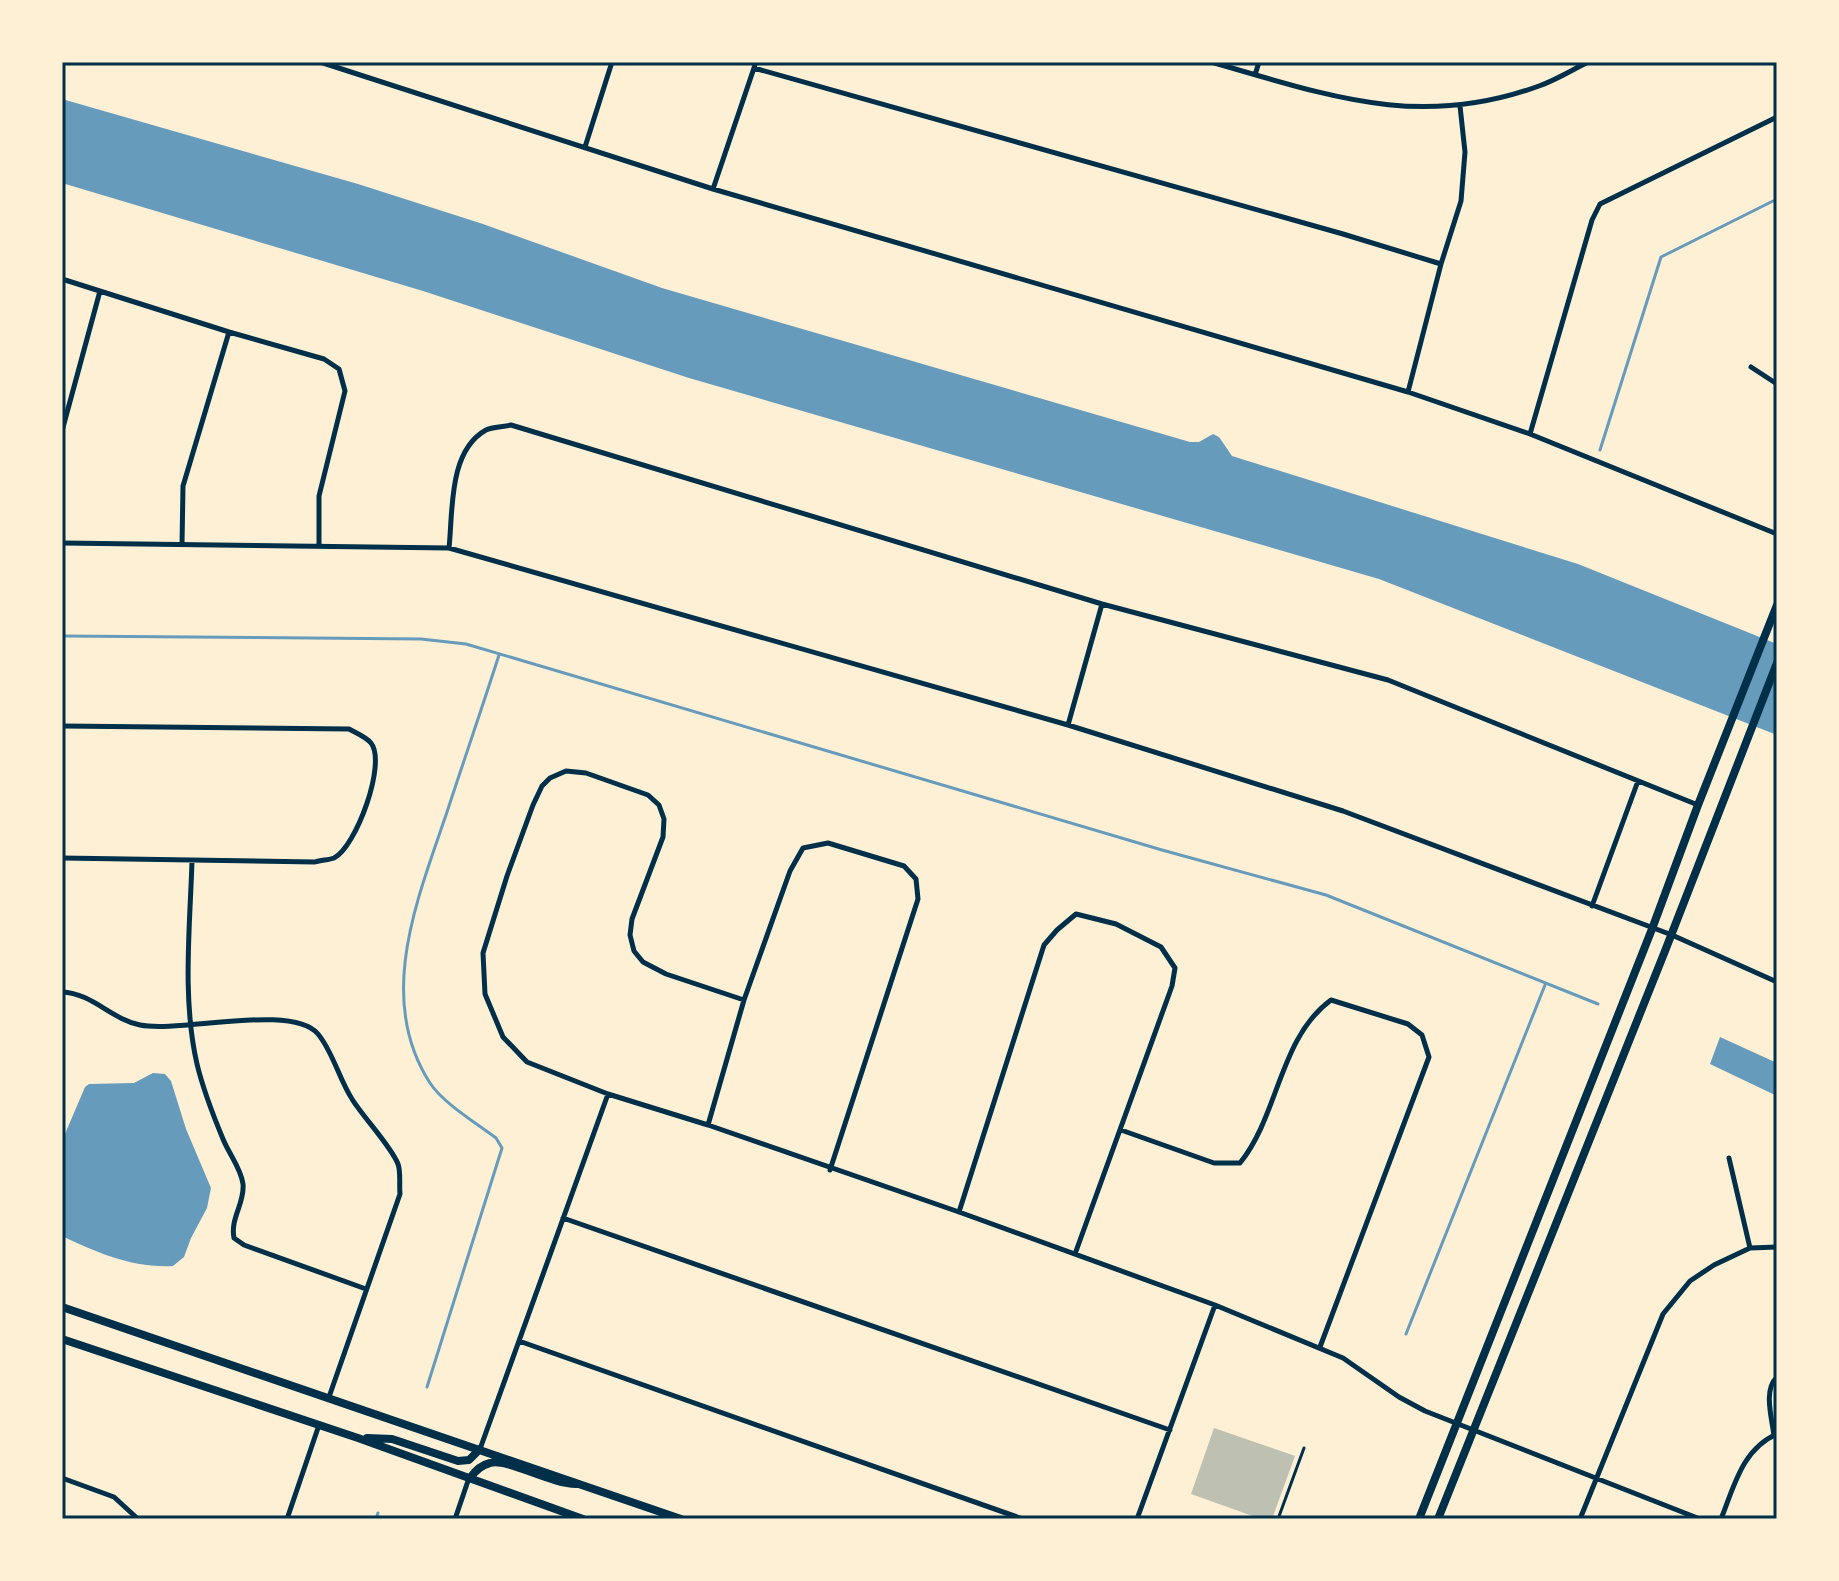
<svg xmlns="http://www.w3.org/2000/svg" width="1839" height="1581" font-family="Quicksand,sans-serif">
	<style>
		.water { fill: #669bbc }
		.lines { fill: none; stroke-linecap: round; stroke-linejoin: round }
		.stream { stroke: #669bbc; stroke-width: 3 }
		.building { fill: #bec0b2 }
		.service { stroke: #003049; stroke-width: 3 }
		.minor { stroke: #003049; stroke-width: 5 }
		.primary { stroke: #003049; stroke-width: 8 }
		.neatline { fill: none; stroke: #003049; stroke-width: 3 }
	</style>
	<rect width="100%" height="100%" fill="#fdf0d5"/>
	<path class="water" d="M 62,99 L 358,184 L 483,224 L 662,288 L 1190,442 L 1199,442 L 1213,434 L 1219,437 L 1232,456 L 1578,564 L 1777,644 L 1777,735 L 1379,579 L 689,378 L 423,291 L 62,183 Z
		M 1720,1037 L 1777,1063 L 1777,1096 L 1710,1064 Z
		M 153,1073 L 165,1074 L 171,1081 L 186,1129 L 211,1188 L 207,1208 L 191,1238 L 184,1257 L 173,1266 C 132,1268 98,1253 62,1236 L 62,1141 L 85,1087 L 89,1084 L 134,1083 Z"/>
	<g class="lines">
		<path class="stream" d="M 1600,450 L 1661,257 L 1773,201
			M 62,636 L 421,639 L 466,644 L 1162,850 L 1326,895 L 1598,1004
			M 1406,1334 L 1545,985
			M 427,1387 L 502,1148 L 496,1138 C 476,1123 443,1103 430,1083 C 375,998 418,898 447,812 C 464,760 482,708 499,655
			M 376,1519 L 378,1513"/>
	</g>
	<path class="building" d="M 1214,1428 L 1295,1456 L 1272,1519 L 1261,1519 L 1191,1494 Z"/>
	<g class="lines">
		<path class="service" d="M 1278,1519 L 1304,1448"/>
		<path class="minor" d="M 320,62 L 713,189 L 1408,392 L 1530,434 L 1777,534
			M 1211,62 C 1327,95 1419,130 1539,86 C 1556,80 1572,70 1588,62
			M 754,68 L 1343,234 L 1441,264
			M 1255,75 L 1259,62
			M 585,147 L 612,62
			M 713,189 L 756,62
			M 62,279 L 229,332 L 324,359 L 339,369 L 345,391 L 319,496 L 319,545
			M 1751,367 L 1777,384
			M 1408,392 L 1441,264 L 1461,201 L 1465,152 L 1460,106
			M 62,431 L 100,291
			M 1530,434 L 1592,220 L 1600,204 L 1777,117
			M 62,543 L 449,548 L 1068,725 L 1343,811 L 1672,935 L 1777,982
			M 182,545 L 183,486 L 229,332
			M 449,548 C 453,512 448,451 486,430 C 492,427 503,427 511,425 L 1102,604 L 1388,680 L 1698,805
			M 1068,725 L 1102,604
			M 62,726 L 349,729 C 356,733 366,737 371,743 C 387,763 356,847 334,858 C 329,860 321,860 315,862 L 62,858
			M 192,861 C 190,927 182,999 197,1064 C 203,1089 213,1115 223,1139 C 229,1154 241,1168 243,1184 C 245,1203 230,1218 234,1238 L 244,1245 L 366,1289
			M 1592,906 L 1638,781
			M 62,992 C 92,993 111,1019 140,1025 C 181,1033 292,1003 318,1034 C 333,1052 339,1079 352,1099 C 363,1117 391,1146 398,1164 C 401,1172 399,1185 400,1194 L 329,1397
			M 744,1000 L 666,974 L 643,962 L 634,951 L 630,935 L 632,919 L 663,837 L 664,819 L 659,805 L 648,795 L 586,773 L 566,771 L 550,778 L 542,786 L 533,805 L 507,876 L 483,953 L 485,994 L 503,1037 L 527,1062 L 608,1094 L 708,1125 L 959,1212 L 1215,1305 L 1343,1358 L 1399,1397 L 1425,1411 L 1700,1519
			M 708,1125 L 744,1000 L 790,871 L 803,848 L 828,843 L 904,866 L 916,879 L 918,899 L 830,1170
			M 1121,1130 L 1214,1163 L 1240,1163 C 1279,1115 1279,1038 1331,1000 L 1408,1024 L 1422,1035 L 1429,1057 L 1320,1347
			M 1729,1158 L 1750,1248
			M 959,1212 L 1044,945 L 1057,930 L 1076,914 L 1116,924 L 1161,947 L 1175,968 L 1172,986 L 1075,1254
			M 563,1218 L 1170,1430
			M 519,1341 L 1023,1519
			M 1774,1436 C 1772,1418 1763,1390 1777,1377
			M 480,1449 L 608,1094
			M 62,1478 L 114,1497 L 138,1519
			M 287,1519 L 319,1425
			M 455,1519 L 469,1478
			M 1137,1519 L 1215,1305
			M 1580,1519 L 1663,1314 L 1690,1281 L 1714,1265 L 1750,1248 L 1777,1247
			M 1721,1519 C 1734,1487 1742,1449 1777,1434"/>
		<path class="primary" d="M 62,1307 L 681,1519
			M 62,1339 L 358,1438 L 583,1519
			M 367,1438 L 392,1439 L 458,1461 L 469,1460 L 480,1449
			M 470,1478 C 475,1471 481,1465 490,1463 C 507,1458 551,1484 576,1484
			M 1419,1519 L 1652,929 L 1698,805 L 1777,605
			M 1438,1519 L 1665,951 L 1777,663"/>
	</g>
	<rect width="1839" height="1581" fill="none" stroke="#fdf0d5" stroke-width="128"/>
	<rect x="64" y="64" width="1711" height="1453" class="neatline"/>
</svg>
